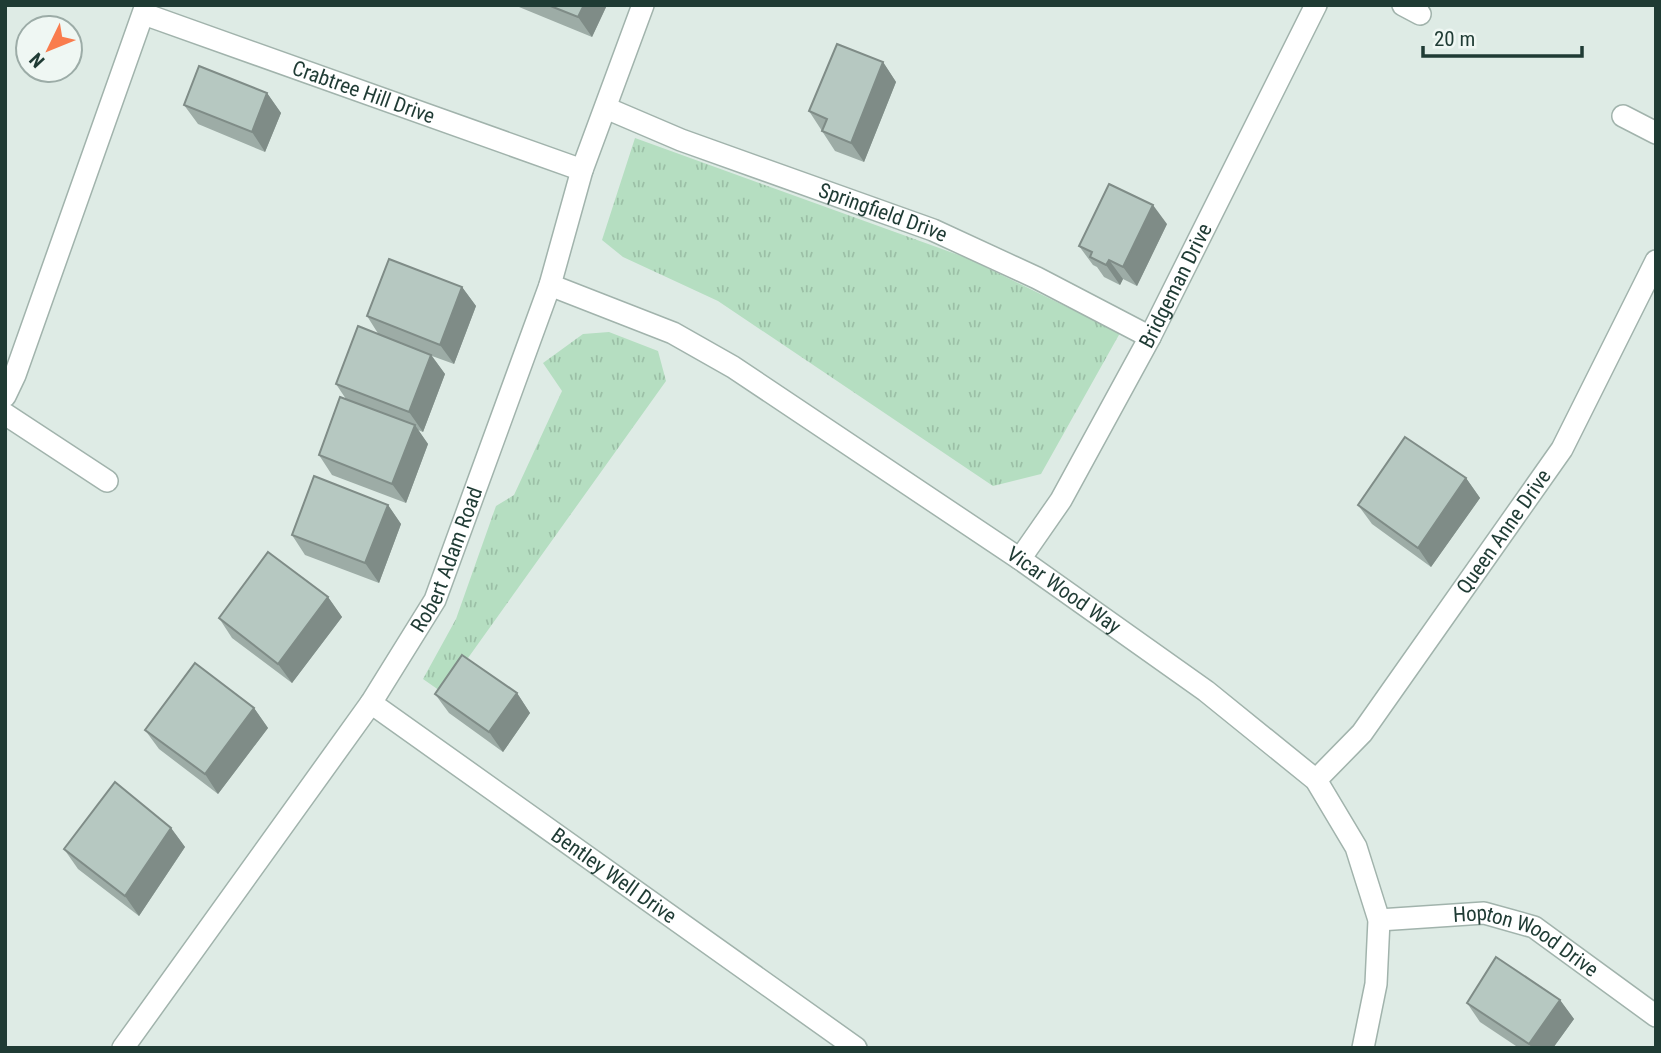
<svg xmlns="http://www.w3.org/2000/svg" width="1661" height="1053" font-family="'Roboto Condensed',sans-serif">
	<style>
		.grass { fill: url(#grass-tufts) }
		.lines { fill: none; stroke-linecap: round; stroke-linejoin: round }
		.lane-casing { stroke: #a1b3ac; stroke-width: 24 }
		.street-casing { stroke: #a1b3ac; stroke-width: 24 }
		.lane { stroke: #fff; stroke-width: 21 }
		.street { stroke: #fff; stroke-width: 21 }
		.wall { fill: #9daca6 }
		.shaded-wall { fill: #7f8c87 }
		.building { fill: #b6c8c1; stroke: #7f8c87; stroke-width: 2 }
		.labels { text-anchor: middle; stroke-width: 7; stroke-linejoin: round; paint-order: stroke }
		.street-label { font-size: 21px; fill: #1f3b34; stroke: #eff7f3 }
	</style>
	<defs>
		<pattern id="grass-tufts" width="24" height="20" patternUnits="userSpaceOnUse" patternTransform="scale(1.75)"><rect width="24" height="20" fill="#b5dec1"/><path d="M3 7l-1-3M5 7V3M7 7l1-3M15 17l-1-3M17 17v-4M19 17l1-3" fill="none" stroke="#9bbfa6"/></pattern>
	</defs>
	<rect width="100%" height="100%" fill="#deebe5"/>
	<path class="grass" d="M 635,138 L 967,258 L 1120,333 L 1041,474 L 993,486 L 718,301 L 623,257 L 602,240 Z
		M 609,332 L 658,351 L 666,381 L 443,693 L 423,679 L 456,619 L 496,506 L 514,495 L 562,391 L 543,363 L 583,334 Z"/>
	<g class="lines">
		<g class="lane-casing">
			<g id="lane">
				<path id="s1" d="M 606,108 L 681,140 L 933,230 L 1037,278 L 1150,337"/>
			</g>
		</g>
		<g class="street-casing">
			<g id="street">
				<path d="M 1403,5 L 1420,14"/>
				<path id="s2" d="M 144,14 L 582,170"/>
				<path d="M 1623,116 L 1656,133"/>
				<path id="s3" d="M 550,285 L 673,333 L 733,367 L 1020,559 L 1206,691 L 1316,780 L 1356,847 L 1379,920 L 1376,984 L 1363,1048"/>
				<path d="M 5,396 L 15,375 L 146,5"/>
				<path d="M 5,414 L 107,481"/>
				<path id="s4" d="M 1020,559 L 1061,500 L 1150,337 L 1316,5"/>
				<path id="s5" d="M 371,703 L 856,1048"/>
				<path id="s6" d="M 1316,780 L 1362,733 L 1562,449 L 1656,261"/>
				<path id="s7" d="M 1379,920 L 1484,913 L 1534,927 L 1656,1016"/>
				<path id="s8" d="M 123,1048 L 371,703 L 435,600 L 550,285 L 582,170 L 643,5"/>
			</g>
		</g>
		<use href="#lane" class="lane"/>
		<use href="#street" class="street"/>
	</g>
	<path class="wall" d="M 518,5 L 607,5 L 592,37 L 519,7 Z
		M 883,62 L 896,82 L 864,162 L 835,151 L 809,111 Z
		M 267,93 L 281,113 L 265,152 L 198,124 L 184,105 Z
		M 1167,224 L 1137,286 L 1123,279 L 1120,285 L 1104,277 L 1097,267 L 1093,265 L 1079,246 Z
		M 462,287 L 476,306 L 454,364 L 432,356 L 445,374 L 423,432 L 418,430 L 428,444 L 406,503 L 332,475 L 319,455 L 346,399 L 336,384 L 379,335 L 367,316 Z
		M 1466,478 L 1480,498 L 1431,567 L 1372,524 L 1358,505 Z
		M 388,505 L 401,524 L 379,583 L 305,555 L 292,535 Z
		M 328,597 L 342,617 L 292,683 L 232,638 L 219,618 Z
		M 517,693 L 530,713 L 503,752 L 449,713 L 435,694 Z
		M 254,708 L 268,728 L 218,794 L 159,749 L 145,730 Z
		M 171,828 L 185,847 L 139,916 L 78,869 L 64,849 Z
		M 1560,1000 L 1574,1019 L 1553,1048 L 1519,1048 L 1480,1022 L 1467,1003 Z"/>
	<path class="shaded-wall" d="M 584,5 L 607,5 L 592,37 L 578,17 Z
		M 883,62 L 896,82 L 864,162 L 851,143 Z
		M 267,93 L 281,113 L 265,152 L 252,132 Z
		M 1153,205 L 1167,224 L 1137,286 L 1123,267 Z
		M 1109,260 L 1123,279 L 1120,285 L 1106,265 Z
		M 462,287 L 476,306 L 454,364 L 440,345 Z
		M 431,355 L 445,374 L 423,432 L 409,412 Z
		M 415,425 L 428,444 L 406,503 L 392,484 Z
		M 1466,478 L 1480,498 L 1431,567 L 1418,548 Z
		M 388,505 L 401,524 L 379,583 L 365,563 Z
		M 328,597 L 342,617 L 292,683 L 278,664 Z
		M 517,693 L 530,713 L 503,752 L 489,732 Z
		M 254,708 L 268,728 L 218,794 L 205,774 Z
		M 171,828 L 185,847 L 139,916 L 125,896 Z
		M 1560,1000 L 1574,1019 L 1553,1048 L 1532,1048 L 1529,1044 Z"/>
	<path class="building" d="M 548,5 L 584,5 L 578,17 Z
		M 837,44 L 883,62 L 851,143 L 822,131 L 827,119 L 809,111 Z
		M 199,66 L 267,93 L 252,132 L 184,105 Z
		M 1109,184 L 1153,205 L 1123,267 L 1109,260 L 1106,265 L 1090,257 L 1092,252 L 1079,246 Z
		M 389,259 L 462,287 L 440,345 L 367,316 Z
		M 358,326 L 431,355 L 409,412 L 336,384 Z
		M 340,397 L 415,425 L 392,484 L 319,455 Z
		M 1405,437 L 1466,478 L 1418,548 L 1358,505 Z
		M 314,476 L 388,505 L 365,563 L 292,535 Z
		M 268,552 L 328,597 L 278,664 L 219,618 Z
		M 462,655 L 517,693 L 489,732 L 435,694 Z
		M 195,663 L 254,708 L 205,774 L 145,730 Z
		M 115,782 L 171,828 L 125,896 L 64,849 Z
		M 1496,957 L 1560,1000 L 1529,1044 L 1467,1003 Z"/>
	<g class="labels">
		<g class="street-label">
			<text dy="7" stroke="none"><textPath href="#s2" startOffset="233">Crabtree Hill Drive</textPath></text>
			<text dy="7" stroke="none"><textPath href="#s1" startOffset="296">Springfield Drive</textPath></text>
			<text dy="7" stroke="none"><textPath href="#s4" startOffset="315">Bridgeman Drive</textPath></text>
			<text dy="7" stroke="none"><textPath href="#s6" startOffset="312">Queen Anne Drive</textPath></text>
			<text dy="7" stroke="none"><textPath href="#s8" startOffset="588">Robert Adam Road</textPath></text>
			<text dy="7" stroke="none"><textPath href="#s3" startOffset="600">Vicar Wood Way</textPath></text>
			<text dy="7" stroke="none"><textPath href="#s5" startOffset="298">Bentley Well Drive</textPath></text>
			<text dy="7" stroke="none"><textPath href="#s7" startOffset="154">Hopton Wood Drive</textPath></text>
		</g>
	</g>
	<rect width="1661" height="1053" fill="none" stroke="#1f3b34" stroke-width="14"/>
	<g transform="translate(49 49) rotate(227)"><circle r="33" fill="#eff7f3" stroke="#9caca7" stroke-width="2"/>
	<path d="M0-5L12 26L0 18L-12 26Z" fill="#f97c4d"/>
	<text y="-10" font-size="19" font-weight="bold" text-anchor="middle" fill="#1f3b34">N</text>
	</g>
	<path d="M1423 46v10h159v-10" fill="none" stroke="#1f3b34" stroke-width="3.5"/>
	<text x="1434" y="46" font-size="21" fill="#1f3b34" stroke="#eff7f3" stroke-width="5" paint-order="stroke">20 m</text>
</svg>
